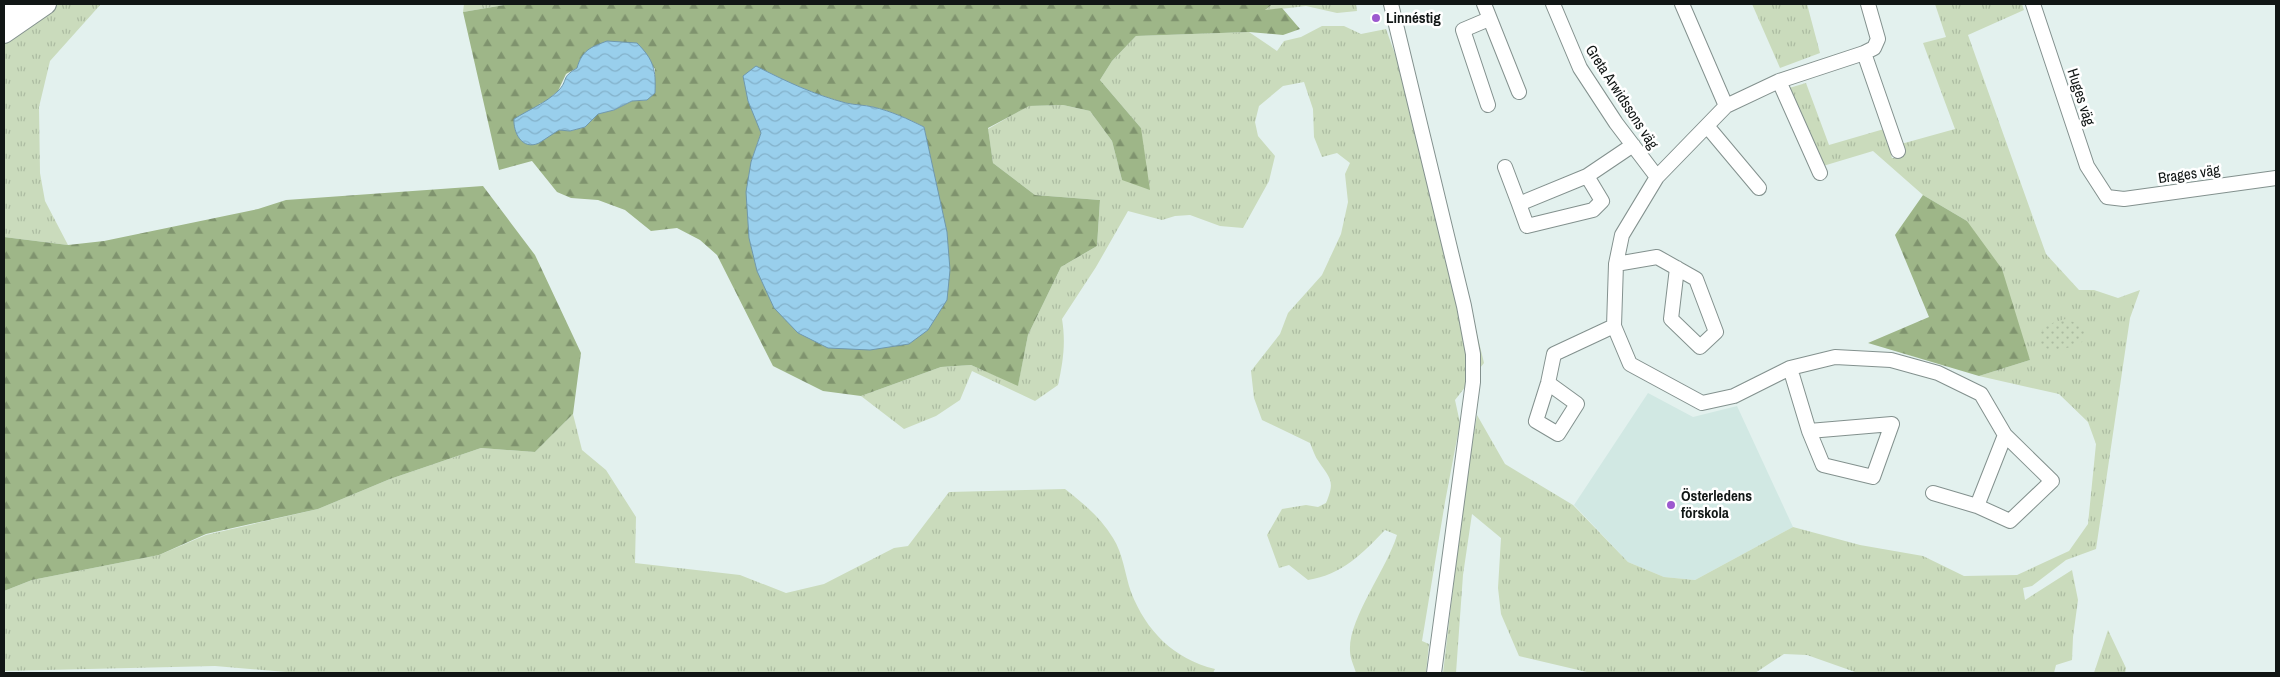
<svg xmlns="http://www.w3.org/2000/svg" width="2280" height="677" font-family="'Archivo Narrow',sans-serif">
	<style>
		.built { fill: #d1e8e3 }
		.grass { fill: url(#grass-tufts) }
		.forest { fill: url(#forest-firs); fill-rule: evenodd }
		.park { fill: url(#park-dots) }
		.water { fill: url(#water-waves); stroke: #7098ac }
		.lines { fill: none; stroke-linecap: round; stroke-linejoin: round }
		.street-casing { stroke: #83918e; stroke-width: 16 }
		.secondary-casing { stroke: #83918e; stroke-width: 22 }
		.street { stroke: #fff; stroke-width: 14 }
		.secondary { stroke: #fff; stroke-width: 20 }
		.poi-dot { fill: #9c59cf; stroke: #fff; stroke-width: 2 }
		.labels { text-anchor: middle; stroke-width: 5; stroke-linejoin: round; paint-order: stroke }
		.poi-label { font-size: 15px; font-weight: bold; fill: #111615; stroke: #fff; text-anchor: start }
		.street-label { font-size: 15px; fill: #111615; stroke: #fff }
	</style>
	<defs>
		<pattern id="grass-tufts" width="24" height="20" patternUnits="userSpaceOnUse" patternTransform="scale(1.25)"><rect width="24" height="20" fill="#cadbbc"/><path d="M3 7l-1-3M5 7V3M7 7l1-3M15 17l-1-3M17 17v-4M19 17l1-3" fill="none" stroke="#acbba1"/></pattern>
		<pattern id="forest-firs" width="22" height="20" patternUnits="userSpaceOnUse" patternTransform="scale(1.25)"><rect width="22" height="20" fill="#9eb688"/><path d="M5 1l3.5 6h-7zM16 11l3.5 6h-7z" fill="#7f936e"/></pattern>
		<pattern id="park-dots" width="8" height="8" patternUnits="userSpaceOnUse" patternTransform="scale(1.25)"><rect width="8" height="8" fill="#cadbbc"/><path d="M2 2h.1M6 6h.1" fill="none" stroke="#acbba1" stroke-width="1.8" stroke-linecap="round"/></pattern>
		<pattern id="water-waves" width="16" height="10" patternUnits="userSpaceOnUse" patternTransform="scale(1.25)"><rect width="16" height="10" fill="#99cfec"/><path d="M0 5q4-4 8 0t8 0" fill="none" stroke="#83b1ca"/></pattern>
	</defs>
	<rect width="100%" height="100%" fill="#e3f1ee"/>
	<path class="built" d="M 1648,393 L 1693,417 L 1737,406 L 1793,527 L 1695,580 L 1664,577 L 1628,562 L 1574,505 Z"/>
	<path class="grass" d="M 53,4 L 101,4 L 50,61 L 39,107 L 40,173 L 45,201 L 68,245 L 4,237 L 4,40 Z
		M 464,4 L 510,4 L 463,12 Z
		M 1270,4 L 1356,4 L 1357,11 L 1337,13 L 1306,6 L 1264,11 Z
		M 1752,4 L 1807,4 L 1820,53 L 1780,68 Z
		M 1935,4 L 2022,4 L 2024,10 L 1968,35 L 2046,254 L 2079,290 L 2094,290 L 2118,298 L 2140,290 L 2130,318 L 2096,549 L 2066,560 L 2032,586 L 2023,588 L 2025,600 L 2072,570 L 2078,600 L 2073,637 L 2072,660 L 2056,665 L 2054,673 L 1858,673 L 1807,655 L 1784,654 L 1755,673 L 1591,673 L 1519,656 L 1501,614 L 1498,588 L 1501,538 L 1472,514 L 1463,575 L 1456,673 L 1443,673 L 1465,487 L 1477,415 L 1505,464 L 1573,505 L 1628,562 L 1664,577 L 1695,580 L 1793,527 L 1860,545 L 1923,556 L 1964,576 L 2017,575 L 2069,551 L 2088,524 L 2096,444 L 2088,422 L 2059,394 L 1979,376 L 2030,360 L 1967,221 L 1923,195 L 1873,151 L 1823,166 L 1789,88 L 1806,83 L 1829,145 L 1884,129 L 1892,158 L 1903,157 L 1901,144 L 1955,129 L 1923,43 L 1946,37 Z
		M 1322,26 L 1344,26 L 1361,34 L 1386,29 L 1439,177 L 1484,363 L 1455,400 L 1460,423 L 1445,502 L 1422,641 L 1429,644 L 1426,673 L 1356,673 C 1354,666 1350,658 1350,651 C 1348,619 1387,569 1397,535 L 1385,530 C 1363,553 1342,575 1308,580 L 1289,565 L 1279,568 L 1267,535 L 1282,509 L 1306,505 L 1318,507 L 1326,503 C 1335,481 1331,480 1319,462 C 1315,457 1313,450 1310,443 L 1262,420 L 1254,398 L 1251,371 L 1280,334 L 1288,313 L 1322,275 L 1341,234 L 1348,202 L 1345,174 L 1350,163 L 1337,153 L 1322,157 L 1314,137 L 1313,109 L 1304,82 L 1283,86 L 1259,106 L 1255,122 L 1258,136 L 1275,156 L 1269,181 L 1243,228 L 1220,226 L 1190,215 L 1175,216 L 1162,220 L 1128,211 L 1096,267 L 1062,319 C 1066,343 1063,362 1058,385 L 1035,401 L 972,371 L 960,400 L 936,416 L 904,429 L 861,396 L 941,367 L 971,365 L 1018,385 L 1028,335 L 1061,267 L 1097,246 L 1100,200 L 1035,195 L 993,163 L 988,129 L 1028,106 L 1063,105 L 1090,111 L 1112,141 L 1122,180 L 1141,128 L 1100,80 L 1112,61 L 1136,36 L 1249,32 L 1277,51 L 1284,41 L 1301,37 Z
		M 573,414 L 582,450 L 606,470 L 636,517 L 635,563 L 740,575 L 786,593 L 824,584 L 894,548 L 908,546 L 949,492 L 1065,489 C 1083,503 1101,518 1113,538 C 1123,553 1125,575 1131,592 C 1146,631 1174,659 1215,669 L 1213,673 L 298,673 L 215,666 L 4,671 L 4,591 L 32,580 L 159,555 L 206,535 L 318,509 L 390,479 L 481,448 L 535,452 Z
		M 2108,630 L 2126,668 L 2125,673 L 2094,673 Z"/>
	<path class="forest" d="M 510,4 L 1270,4 L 1271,5 L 1265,10 L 1282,8 L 1300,29 L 1283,35 L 1249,32 L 1136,36 L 1112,61 L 1100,80 L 1141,128 L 1150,190 L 1122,180 L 1112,141 L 1090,111 L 1063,105 L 1029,106 L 988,128 L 993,163 L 1035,195 L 1100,200 L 1097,246 L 1061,267 L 1028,335 L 1018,386 L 971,365 L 941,367 L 861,396 L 823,391 L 773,366 L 717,255 L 700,240 L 677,228 L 651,231 L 625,210 L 598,200 L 571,198 L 557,192 L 532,161 L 499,170 L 463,12 ZM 607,41 L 637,44 L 655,69 L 655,92 L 647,100 L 632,101 L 614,110 L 597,114 L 585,127 L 570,131 L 559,129 L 537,144 L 539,104 L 545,102 L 558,91 L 566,74 L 577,68 ZM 756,67 C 785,81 815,95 846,103 C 855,105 865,105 873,107 C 891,111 908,119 924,127 L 935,182 L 751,162 L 761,133 Z
		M 483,186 L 535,255 L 581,353 L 573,414 L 535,452 L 481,448 L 390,479 L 318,509 L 206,534 L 159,555 L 32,580 L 4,591 L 4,237 L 68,245 L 104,241 L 258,209 L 286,200 Z
		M 1923,195 L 1967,221 L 2002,269 L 2030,360 L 1979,376 L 1868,343 L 1929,317 L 1895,235 Z"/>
	<path class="park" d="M 2066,319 L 2078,324 L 2086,333 L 2082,342 C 2070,348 2051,355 2039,344 C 2037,327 2052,322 2066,319 Z"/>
	<path class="water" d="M 607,41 L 637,43 C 654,60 656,70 655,93 L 647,100 L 632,101 L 614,110 L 598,114 L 585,127 L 570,131 L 559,130 C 552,134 546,139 539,143 C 522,151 513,132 514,119 C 528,110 546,103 558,91 C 569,80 560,78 577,68 C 582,50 591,47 607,41 Z
		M 756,66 C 785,81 815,95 846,103 C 855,105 865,105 873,107 C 891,111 908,119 924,127 L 947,232 L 950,270 L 947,300 L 928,330 L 909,344 L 870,350 L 828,348 L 798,333 L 774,308 L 757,271 L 749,238 L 746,192 L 751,162 L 761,133 L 748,101 L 743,76 Z"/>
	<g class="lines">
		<g class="street-casing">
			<path id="street" d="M 1391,4 L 1464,306 L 1473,354 L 1473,382 L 1434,673
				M 1484,4 L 1519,92
				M 1553,4 L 1580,68 L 1616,123 L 1657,177
				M 1682,4 L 1726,106
				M 1868,4 L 1878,39 L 1874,48 L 1864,53 L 1898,151
				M 2033,4 L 2087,166 L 2107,197 L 2124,199 L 2276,178
				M 1864,53 L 1779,81 L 1726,106 L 1657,177 L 1622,235 L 1616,264 L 1614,326 L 1630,364 L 1702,403 L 1734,396 L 1790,368 L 1835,357 L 1891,360 L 1938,373 L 1981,394 L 2005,435 L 2052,481 L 2010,521 L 1977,506 L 2005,435
				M 1779,81 L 1820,173
				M 1488,105 L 1463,30 L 1489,19
				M 1707,126 L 1759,188
				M 1505,167 L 1519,204
				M 1587,176 L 1602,201 L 1593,210 L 1527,226 L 1519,204 L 1587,176 L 1633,145
				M 1616,264 L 1657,257 L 1696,279 L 1716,332 L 1700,347 L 1671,319 L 1677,268
				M 1790,368 L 1809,431 L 1823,465 L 1873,477 L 1892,424 L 1809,431
				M 1548,383 L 1577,404 L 1558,434 L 1536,421 L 1548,383 L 1554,354 L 1614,326
				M 1933,493 L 1977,506"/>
		</g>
		<g class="secondary-casing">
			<path id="secondary" d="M 4,14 L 20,4
				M 4,33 L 46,4"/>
		</g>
		<use href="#street" class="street"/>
		<use href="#secondary" class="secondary"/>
	</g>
	<g class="poi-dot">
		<circle cx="1376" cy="18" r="5"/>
		<circle cx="1671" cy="505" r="5"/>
	</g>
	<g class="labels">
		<g class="poi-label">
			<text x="1386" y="23">Linnéstig</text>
			<text x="1681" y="501">Österledens<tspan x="1681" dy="17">förskola</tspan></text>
		</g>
		<g class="street-label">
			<text transform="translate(1622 97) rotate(57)" y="5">Greta Arwidssons väg</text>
			<text transform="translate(2081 97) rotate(72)" y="5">Huges väg</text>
			<text transform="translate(2189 174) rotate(-8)" y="5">Brages väg</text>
		</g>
	</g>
	<rect width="2280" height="677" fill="none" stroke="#111615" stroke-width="10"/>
</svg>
